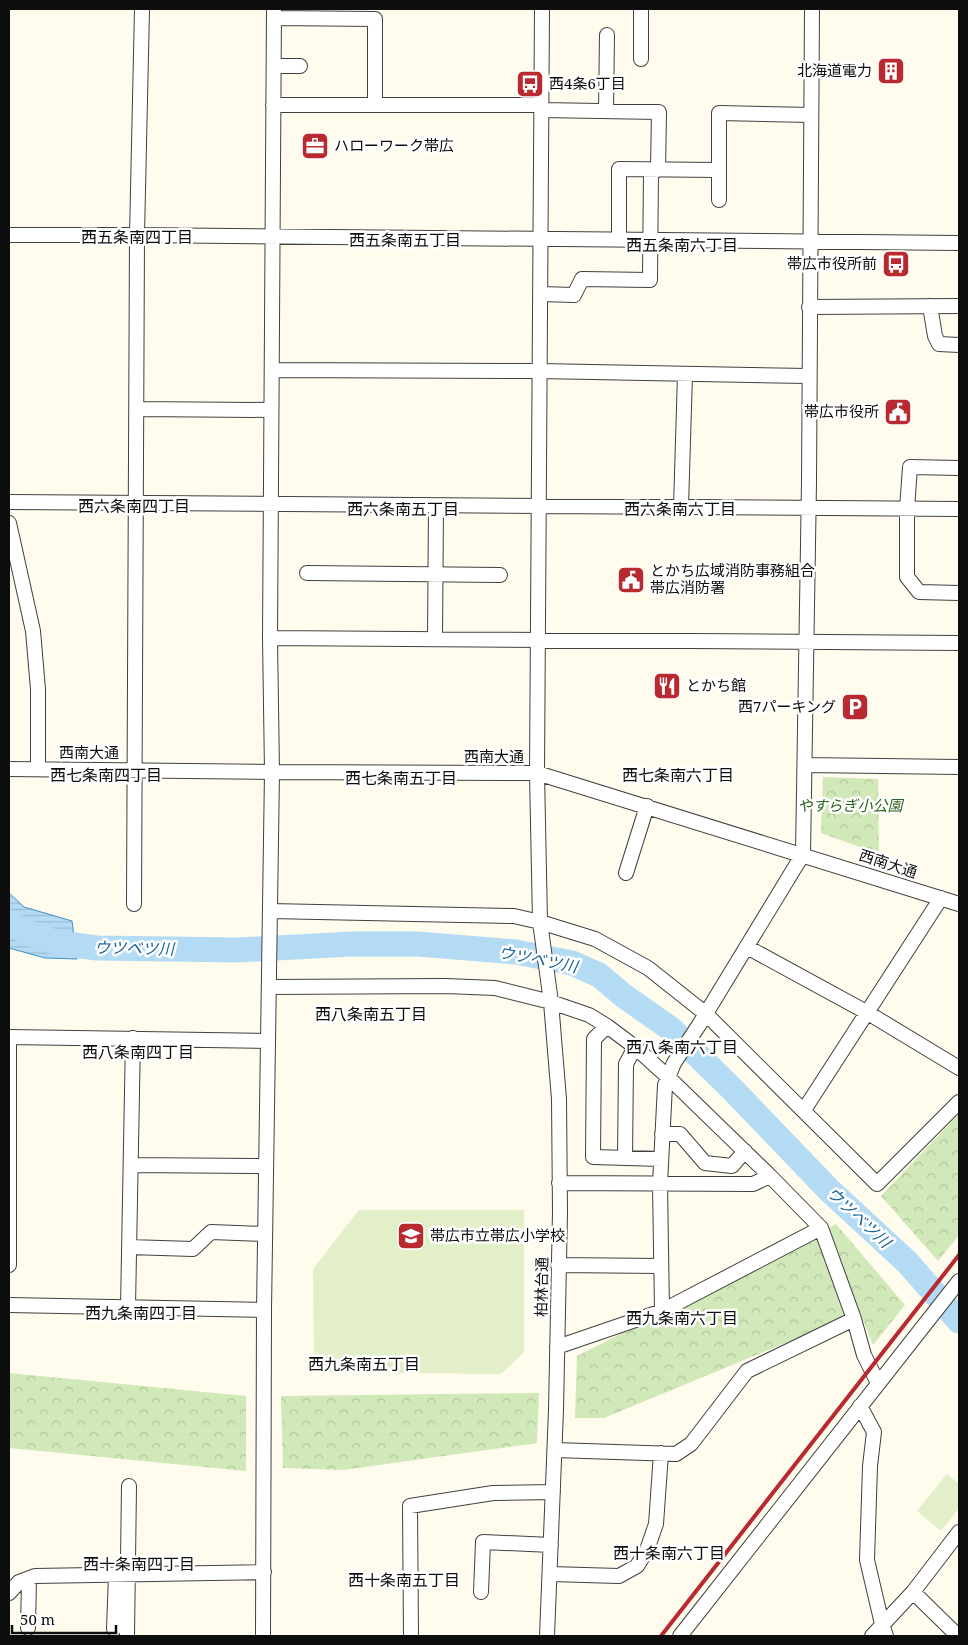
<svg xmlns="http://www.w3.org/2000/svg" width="968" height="1645" font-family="'Noto Serif','Noto Sans JP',serif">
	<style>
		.park { fill: url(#park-crowns) }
		.pitch { fill: #e2efc9 }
		.water { fill: url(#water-rules); stroke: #3c91ca }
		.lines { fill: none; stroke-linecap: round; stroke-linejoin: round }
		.river { stroke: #b3dcf4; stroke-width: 25 }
		.minor-casing { stroke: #404040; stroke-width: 16 }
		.minor { stroke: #fff; stroke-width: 14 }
		.rail { stroke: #b92930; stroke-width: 4 }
		.labels { text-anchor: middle; stroke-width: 5; stroke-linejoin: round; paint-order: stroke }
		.poi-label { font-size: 15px; fill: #0d0d0d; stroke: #fff; text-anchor: start }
		.street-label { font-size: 15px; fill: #0d0d0d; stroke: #fff }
		.park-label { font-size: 15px; font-style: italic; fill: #2d631f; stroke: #fff }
		.neighbourhood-label { font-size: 16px; fill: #0d0d0d; stroke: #fff }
		.water-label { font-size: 16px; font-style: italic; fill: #19639b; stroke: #fff }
	</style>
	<defs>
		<pattern id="park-crowns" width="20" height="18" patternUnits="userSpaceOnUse" patternTransform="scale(1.25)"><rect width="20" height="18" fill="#d1e8b8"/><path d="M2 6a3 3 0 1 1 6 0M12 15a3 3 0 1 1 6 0" fill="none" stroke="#b2c69d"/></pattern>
		<pattern id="water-rules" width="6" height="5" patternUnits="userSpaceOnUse" patternTransform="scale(1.25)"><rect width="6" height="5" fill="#b3dcf4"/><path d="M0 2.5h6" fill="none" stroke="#99bcd0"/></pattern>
	</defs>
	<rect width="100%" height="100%" fill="#fffbed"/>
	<path class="park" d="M 823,777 L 878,779 L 879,854 L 821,833 Z
		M 959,1114 L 959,1235 L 938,1261 L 881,1196 Z
		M 836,1224 L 905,1305 L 873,1345 L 860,1312 L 604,1418 L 575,1418 L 577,1356 Z
		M 9,1373 L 246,1396 L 246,1471 L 9,1448 Z
		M 539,1393 L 537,1443 L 343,1470 L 283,1468 L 281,1396 Z"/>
	<path class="pitch" d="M 359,1210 L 524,1210 L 524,1352 L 501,1374 L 314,1372 L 313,1269 Z
		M 947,1474 L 959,1484 L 959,1508 L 941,1531 L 917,1511 Z"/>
	<path class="water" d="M 9,893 L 24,907 L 72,921 L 77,959 L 45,958 L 9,948 Z"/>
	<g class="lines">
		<path class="river" d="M 9,923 L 27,932 L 58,943 L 97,948 L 239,950 L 351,944 L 418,944 L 516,952 L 572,963 L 599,975 L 624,996 L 671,1029 L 733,1090 L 829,1190 L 907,1262 L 959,1321"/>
		<g class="minor-casing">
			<path id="minor" d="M 542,9 L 537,773 L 540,922 L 551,1002 L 559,1099 L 560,1212 L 556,1410 L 547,1636
				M 274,18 L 375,19 L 375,105
				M 641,59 L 641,9
				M 274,66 L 300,66
				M 273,105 L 541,105
				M 541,110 L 659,112 L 658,170
				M 606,111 L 607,35
				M 719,200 L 719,113 L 811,115
				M 9,235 L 137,235 L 959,243
				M 619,239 L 619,169 L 719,170
				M 540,294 L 574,295 L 582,279 L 650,280 L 651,170
				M 930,306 L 935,336 L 939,344 L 959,345
				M 809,307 L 959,306
				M 272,370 L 539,371 L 808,376
				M 137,409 L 271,410
				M 959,468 L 910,467 L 907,509 L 907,577 L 919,592 L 959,593
				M 9,502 L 959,509
				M 681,507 L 685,374
				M 9,523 L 33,631 L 38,689 L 38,769
				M 307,573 L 500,575
				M 270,638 L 959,643
				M 435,639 L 436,506
				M 805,765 L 959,767
				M 9,769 L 272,772 L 537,773 L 959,904
				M 626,873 L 647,806
				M 134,904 L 137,235 L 142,9
				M 270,911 L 514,916 L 540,922 L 595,939 L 648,968 L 706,1014 L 877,1184 L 959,1102
				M 747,947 L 868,1013 L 959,1068
				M 269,987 L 446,986 L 495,988 L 551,1002 L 589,1015 L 607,1026 L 635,1047 L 668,1077 L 770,1176 L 821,1228 L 854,1319 L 864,1355 L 878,1383
				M 607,1026 L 594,1039 L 593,1157 L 661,1159
				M 9,1037 L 268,1041
				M 804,1110 L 941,898
				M 662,1134 L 680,1134 L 705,1163 L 732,1166 L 745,1151
				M 625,1158 L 626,1064 L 635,1047
				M 131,1165 L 266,1166
				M 559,1183 L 753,1184 L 770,1176
				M 129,1247 L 193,1249 L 211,1232 L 265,1234
				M 9,1265 L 9,1037
				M 558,1265 L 661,1266
				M 9,1305 L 264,1310
				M 128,1307 L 133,1038
				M 662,1311 L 660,1184 L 665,1085 L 674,1063 L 699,1025 L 803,854 L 809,482 L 812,9
				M 557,1347 L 662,1311 L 821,1228
				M 860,1406 L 874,1432 L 870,1466 L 867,1560 L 882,1624 L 886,1636
				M 555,1450 L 676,1454 L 691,1444 L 747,1371 L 854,1319
				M 550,1574 L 619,1576 L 637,1566 L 647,1550 L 656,1524 L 661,1453
				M 481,1592 L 483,1542 L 551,1545
				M 913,1592 L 958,1636
				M 9,1593 L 19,1582 L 35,1576 L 264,1572
				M 28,1628 L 29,1579
				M 114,1629 L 116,1575
				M 127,1636 L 129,1486
				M 263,1636 L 264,1310 L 272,772 L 270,638 L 274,9
				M 411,1636 L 410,1506 L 493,1493 L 553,1492
				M 680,1636 L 959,1281
				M 872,1636 L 913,1592 L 959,1532"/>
		</g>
		<use href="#minor" class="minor"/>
		<path class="rail" d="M 661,1636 L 959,1255"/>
	</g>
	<defs>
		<g id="building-square" transform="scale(1.4375)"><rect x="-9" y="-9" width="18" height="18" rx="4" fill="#b92930" stroke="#fff"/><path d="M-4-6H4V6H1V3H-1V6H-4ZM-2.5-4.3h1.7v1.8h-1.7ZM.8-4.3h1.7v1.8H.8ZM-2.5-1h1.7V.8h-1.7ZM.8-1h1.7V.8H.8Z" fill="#fff"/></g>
		<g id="bus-square" transform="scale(1.4375)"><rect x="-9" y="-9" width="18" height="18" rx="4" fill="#b92930" stroke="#fff"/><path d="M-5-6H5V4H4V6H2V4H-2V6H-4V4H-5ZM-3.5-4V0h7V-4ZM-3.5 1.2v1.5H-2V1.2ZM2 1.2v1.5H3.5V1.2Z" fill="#fff"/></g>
		<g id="office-square" transform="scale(1.4375)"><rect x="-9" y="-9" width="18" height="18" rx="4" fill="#b92930" stroke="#fff"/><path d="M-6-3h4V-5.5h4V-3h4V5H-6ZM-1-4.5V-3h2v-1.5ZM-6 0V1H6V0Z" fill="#fff"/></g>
		<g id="civic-square" transform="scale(1.4375)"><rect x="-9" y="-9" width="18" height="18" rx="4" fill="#b92930" stroke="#fff"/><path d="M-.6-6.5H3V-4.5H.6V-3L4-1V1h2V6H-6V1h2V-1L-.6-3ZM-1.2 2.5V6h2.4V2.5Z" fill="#fff"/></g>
		<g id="restaurant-square" transform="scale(1.4375)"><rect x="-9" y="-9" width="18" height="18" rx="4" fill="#b92930" stroke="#fff"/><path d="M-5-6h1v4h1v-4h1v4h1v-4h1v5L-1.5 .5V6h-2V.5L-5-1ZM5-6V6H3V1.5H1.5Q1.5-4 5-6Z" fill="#fff"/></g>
		<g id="parking-square" transform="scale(1.4375)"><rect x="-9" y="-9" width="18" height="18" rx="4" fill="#b92930" stroke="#fff"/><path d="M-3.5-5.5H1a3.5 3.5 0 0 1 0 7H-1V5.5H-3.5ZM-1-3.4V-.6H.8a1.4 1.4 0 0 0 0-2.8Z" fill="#fff"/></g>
		<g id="school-square" transform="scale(1.4375)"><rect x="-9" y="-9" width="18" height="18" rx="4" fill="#b92930" stroke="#fff"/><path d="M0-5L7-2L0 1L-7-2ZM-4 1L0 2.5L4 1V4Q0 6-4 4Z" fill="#fff"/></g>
	</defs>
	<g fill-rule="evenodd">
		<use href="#building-square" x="891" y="71"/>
		<use href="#bus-square" x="530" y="84"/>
		<use href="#office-square" x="315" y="146"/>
		<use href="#bus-square" x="896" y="264"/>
		<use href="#civic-square" x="898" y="412"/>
		<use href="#civic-square" x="631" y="580"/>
		<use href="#restaurant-square" x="667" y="686"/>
		<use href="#parking-square" x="855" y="707"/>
		<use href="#school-square" x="411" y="1236"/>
	</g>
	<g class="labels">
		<g class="poi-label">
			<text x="872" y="76" text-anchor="end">北海道電力</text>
			<text x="549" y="89">西4条6丁目</text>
			<text x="334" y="151">ハローワーク帯広</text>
			<text x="877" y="269" text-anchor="end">帯広市役所前</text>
			<text x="879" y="417" text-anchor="end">帯広市役所</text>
			<text x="650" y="576">とかち広域消防事務組合<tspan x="650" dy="17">帯広消防署</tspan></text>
			<text x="686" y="691">とかち館</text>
			<text x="836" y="712" text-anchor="end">西7パーキング</text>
			<text x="430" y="1241">帯広市立帯広小学校</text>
		</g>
		<g class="street-label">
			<text x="89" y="758">西南大通</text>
			<text x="494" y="762">西南大通</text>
			<text transform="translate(888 864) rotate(18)" y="5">西南大通</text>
			<text transform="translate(542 1287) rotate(-89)" y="5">柏林台通</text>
		</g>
		<g class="park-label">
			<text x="850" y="811">やすらぎ小公園</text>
		</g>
		<g class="neighbourhood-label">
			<text x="137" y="243">西五条南四丁目</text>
			<text x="405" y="246">西五条南五丁目</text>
			<text x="682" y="251">西五条南六丁目</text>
			<text x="134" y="512">西六条南四丁目</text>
			<text x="403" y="515">西六条南五丁目</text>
			<text x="680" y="515">西六条南六丁目</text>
			<text x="106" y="781">西七条南四丁目</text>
			<text x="678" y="781">西七条南六丁目</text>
			<text x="401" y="784">西七条南五丁目</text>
			<text x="371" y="1020">西八条南五丁目</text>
			<text x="682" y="1053">西八条南六丁目</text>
			<text x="138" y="1058">西八条南四丁目</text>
			<text x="141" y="1319">西九条南四丁目</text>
			<text x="682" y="1324">西九条南六丁目</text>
			<text x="364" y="1370">西九条南五丁目</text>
			<text x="669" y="1559">西十条南六丁目</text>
			<text x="139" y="1570">西十条南四丁目</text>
			<text x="404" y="1586">西十条南五丁目</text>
		</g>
		<g class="water-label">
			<text transform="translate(134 948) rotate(1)" y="6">ウツベツ川</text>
			<text transform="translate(538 959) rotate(11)" y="6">ウツベツ川</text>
			<text transform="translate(859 1217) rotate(43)" y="6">ウツベツ川</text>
		</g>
	</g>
	<rect width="968" height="1645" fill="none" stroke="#0d0d0d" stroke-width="20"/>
	<path d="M12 1625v8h104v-8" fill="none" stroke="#0d0d0d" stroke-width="2.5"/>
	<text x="20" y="1625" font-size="15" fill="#0d0d0d" stroke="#ffffff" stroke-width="4" paint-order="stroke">50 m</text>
</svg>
